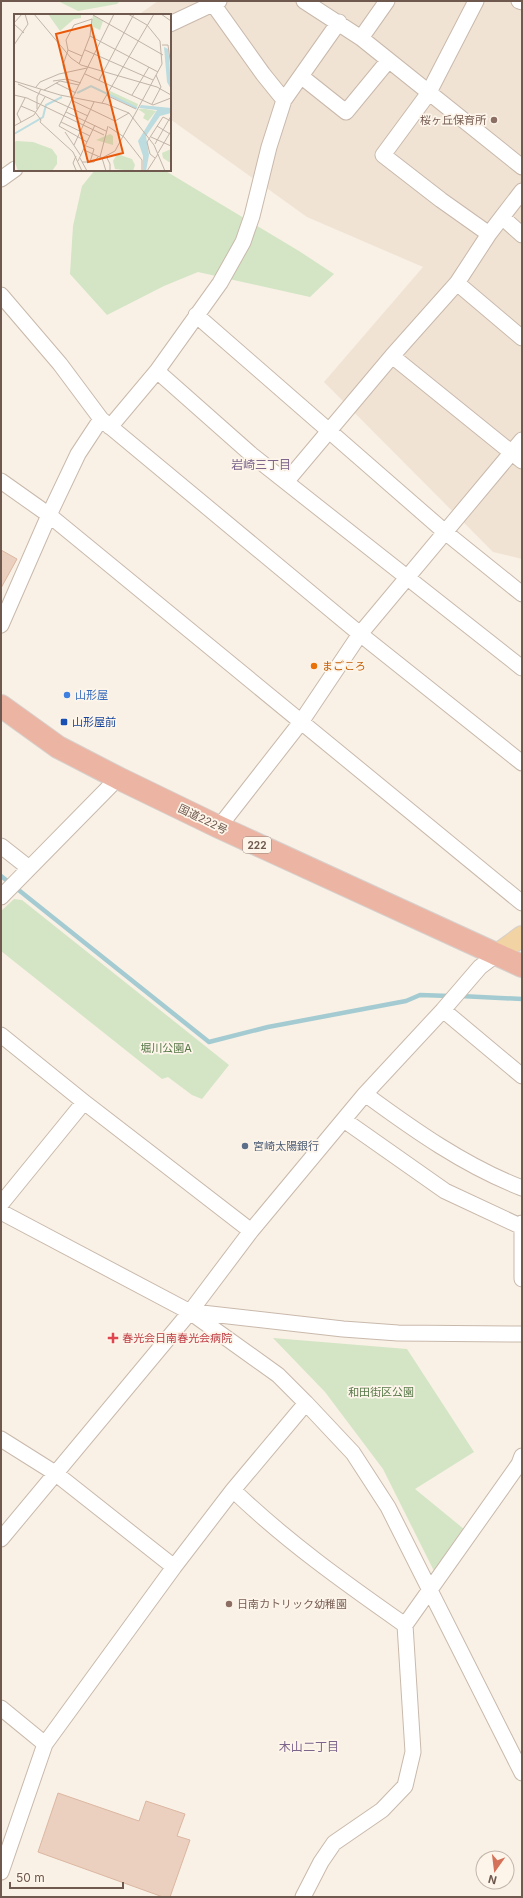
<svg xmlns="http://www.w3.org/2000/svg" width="523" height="1898" font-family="Inter,'Noto Sans JP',sans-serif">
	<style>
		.residential { fill: #f0e3d4 }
		.green { fill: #d3e5c5 }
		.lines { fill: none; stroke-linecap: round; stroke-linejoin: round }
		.stream { stroke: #a3cbd1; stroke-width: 4.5 }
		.building { fill: #ebd0bf; stroke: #dcb7a2 }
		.minor-casing { stroke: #c9b9ac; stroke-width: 17 }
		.major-casing { stroke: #d7d0cd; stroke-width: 22 }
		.highway-casing { stroke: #d7d0cd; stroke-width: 24 }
		.minor { stroke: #fff; stroke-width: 15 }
		.major { stroke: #f1d3a4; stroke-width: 20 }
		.highway { stroke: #ecb4a2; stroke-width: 22 }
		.education-dot { fill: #8d6e63; stroke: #fdf5ea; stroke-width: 1.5 }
		.food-dot { fill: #e8710a; stroke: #fdf5ea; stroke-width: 1.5 }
		.shop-dot { fill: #3f7fe0; stroke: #fdf5ea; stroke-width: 1.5 }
		.transit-dot { fill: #1a4fb4; stroke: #fdf5ea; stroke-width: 1.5 }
		.service-dot { fill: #5c6f8a; stroke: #fdf5ea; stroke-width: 1.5 }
		.health-dot { fill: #e0444e; stroke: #fdf5ea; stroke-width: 1.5 }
		.labels { text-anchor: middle; stroke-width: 3.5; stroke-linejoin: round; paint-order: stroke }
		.shield { fill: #fdf5ea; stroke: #9a877c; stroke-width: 1 }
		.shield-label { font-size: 10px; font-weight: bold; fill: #6f584d }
		.education-label { font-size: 11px; fill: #785e54; stroke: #fdf5ea; text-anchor: end }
		.food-label { font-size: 11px; fill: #c56008; stroke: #fdf5ea; text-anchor: start }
		.shop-label { font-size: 11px; fill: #366cbe; stroke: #fdf5ea; text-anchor: start }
		.transit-label { font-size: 11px; fill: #164399; stroke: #fdf5ea; text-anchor: start }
		.street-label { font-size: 11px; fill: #6f584d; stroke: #fdf5ea }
		.park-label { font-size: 11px; fill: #58794a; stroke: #fdf5ea }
		.service-label { font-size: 11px; fill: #4e5e75; stroke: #fdf5ea; text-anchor: start }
		.health-label { font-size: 11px; fill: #be3a42; stroke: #fdf5ea; text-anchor: start }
		.neighbourhood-label { font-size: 12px; fill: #7d658c; stroke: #fdf5ea }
		.inset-river { fill: none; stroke: #bcdce0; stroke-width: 2 }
		.inset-road { fill: none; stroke: #c2b4a8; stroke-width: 1 }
		.view { fill: #e8590c; fill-opacity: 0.15; stroke: #e8590c; stroke-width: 2 }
		.inset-edge { fill: none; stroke: #6f584d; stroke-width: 2 }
	</style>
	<rect width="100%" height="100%" fill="#f9f1e5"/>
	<path class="residential" d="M 158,1 L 522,1 L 522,559 L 493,552 L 324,382 L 423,267 L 307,217 L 170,119 L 170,15 L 138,15 Z"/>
	<path class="green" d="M 58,1 L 120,1 L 117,4 L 78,11 Z
		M 95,170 L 164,170 L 299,251 L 334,274 L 310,297 L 198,272 L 164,286 L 107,315 L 70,274 L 73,226 L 82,186 Z
		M 14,899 L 22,900 L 229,1065 L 202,1099 L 192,1095 L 168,1077 L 162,1079 L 1,951 L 1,911 Z
		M 273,1338 L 407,1349 L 474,1452 L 415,1489 L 470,1534 L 438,1579 L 383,1469 L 325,1392 Z"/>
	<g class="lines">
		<path class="stream" d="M 1,876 L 209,1042 L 268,1027 L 406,1001 L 420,995 L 450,996
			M 460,996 L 522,999"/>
	</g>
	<path class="building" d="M 1,550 L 17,559 L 1,588 Z
		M 58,1793 L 139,1821 L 146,1801 L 185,1814 L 177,1836 L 190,1840 L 170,1897 L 163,1897 L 38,1852 Z"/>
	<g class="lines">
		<g class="minor-casing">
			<path id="minor" d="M 304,1 L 361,38 L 522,167
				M 476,1 L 428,94 L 383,155 L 441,200 L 489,234
				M 519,1 L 522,2
				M 213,4 L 263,74 L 284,100
				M 170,24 L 219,1
				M 361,38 L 387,1
				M 302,77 L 346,112 L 388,61
				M 1,179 L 15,169
				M 502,217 L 522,235
				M 457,283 L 522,338
				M 1,295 L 60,364 L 101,419 L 360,634 L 522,763
				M 196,315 L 445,532 L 522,594
				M 392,356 L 522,461
				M 157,371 L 253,456 L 522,668
				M 110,427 L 157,371 L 220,283 L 243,242 L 252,216 L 269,147 L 284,100 L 339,22
				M 1,481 L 49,515 L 522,903
				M 286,482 L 392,356 L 457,283 L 489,234 L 522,191
				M 1,625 L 49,515 L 78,454 L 101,419
				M 219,827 L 301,722 L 360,634 L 522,440
				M 1,846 L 29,868
				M 1,897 L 118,778
				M 443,1010 L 522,1076
				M 1,1035 L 84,1102 L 251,1231
				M 365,1094 C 414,1130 465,1166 522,1188
				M 344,1120 L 445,1191 L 522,1227
				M 1,1204 L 84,1102
				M 1,1212 L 190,1312 L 278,1375 L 306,1403 L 353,1453 L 388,1507 L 522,1773
				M 522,1223 L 522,1279
				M 193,1312 L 343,1329 L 398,1333 L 522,1334
				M 1,1439 L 55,1473 L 174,1567
				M 233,1490 C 286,1541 345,1583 405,1625
				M 1,1539 L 190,1312 L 251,1231 L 365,1094 L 443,1010 L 480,967 L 496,955
				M 1,1708 L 45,1744
				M 1,1872 L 45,1744 L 174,1567 L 233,1490 L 306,1403
				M 303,1897 L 321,1862 L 334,1843 L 382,1810 L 405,1786 L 413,1752 L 405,1625 L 519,1464 L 522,1456"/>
		</g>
		<g class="major-casing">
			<path id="major" d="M 496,955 L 522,936"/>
		</g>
		<g class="highway-casing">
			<path id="highway" d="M 1,706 L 58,747 L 118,778 L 219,827 L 522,966"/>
		</g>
		<use href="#minor" class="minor"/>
		<use href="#major" class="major"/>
		<use href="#highway" class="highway"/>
	</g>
	<g class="education-dot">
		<circle cx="494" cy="120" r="4"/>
		<circle cx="229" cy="1604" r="4"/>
	</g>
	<circle class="food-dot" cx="314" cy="666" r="4"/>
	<circle class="shop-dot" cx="67" cy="695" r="4"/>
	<rect class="transit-dot" x="60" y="718" width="8" height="8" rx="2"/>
	<circle class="service-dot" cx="245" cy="1146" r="4"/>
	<path class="health-dot" d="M111 1332h4v4h4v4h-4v4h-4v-4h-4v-4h4z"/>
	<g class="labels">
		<rect class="shield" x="243" y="837" width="28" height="16" rx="3"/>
		<g class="shield-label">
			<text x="257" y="849">222</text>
		</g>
		<g class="education-label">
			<text x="486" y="124">桜ヶ丘保育所</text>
			<text x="237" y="1608" text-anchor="start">日南カトリック幼稚園</text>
		</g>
		<g class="food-label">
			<text x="322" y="670">まごころ</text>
		</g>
		<g class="shop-label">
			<text x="75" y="699">山形屋</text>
		</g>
		<g class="transit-label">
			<text x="72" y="726">山形屋前</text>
		</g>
		<g class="street-label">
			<text transform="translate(203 819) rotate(26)" y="4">国道222号</text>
		</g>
		<g class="park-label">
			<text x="166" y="1052">堀川公園A</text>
			<text x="381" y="1396">和田街区公園</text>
		</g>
		<g class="service-label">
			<text x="253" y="1150">宮崎太陽銀行</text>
		</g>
		<g class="health-label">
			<text x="122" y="1342">春光会日南春光会病院</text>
		</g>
		<g class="neighbourhood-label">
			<text x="261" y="469">岩崎三丁目</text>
			<text x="309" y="1751">木山二丁目</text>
		</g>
	</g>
	<g transform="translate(14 14)">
		<rect width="157" height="157" fill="#f9f1e5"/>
		<path d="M 34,0 L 67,0 L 67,4 L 60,5 L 46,17 ZM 79,1 L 89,7 L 86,16 L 77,12 ZM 96,77 L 124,90 L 123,93 L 94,80 ZM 124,95 L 132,95 L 142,97 L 134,107 L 129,104 L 131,100 ZM 96,120 L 99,122 L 99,131 L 82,126 ZM 2,127 L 19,128 L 38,135 L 43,142 L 43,150 L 38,157 L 4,157 L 0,146 L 0,129 ZM 157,135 L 157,148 L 155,148 L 149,144 L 148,139 ZM 103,140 L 118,145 L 121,151 L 119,157 L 101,155 L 99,147 Z" fill="#d3e5c5"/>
		<path d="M 150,33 L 154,35 L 155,43 L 157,75 L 153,68 ZM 127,91 L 157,94 L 157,99 L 146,102 L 132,122 L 135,141 L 132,157 L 129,157 L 129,142 L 124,127 L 143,96 L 125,94 Z" fill="#bcdce0"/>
		<path class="inset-river" d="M 63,79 L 77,72 L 123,94M 0,120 L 29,103 L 32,91 L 48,83"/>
		<path class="inset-road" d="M 20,0 L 57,44 L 67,51 L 143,73 L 157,81M 147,0 L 157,7M 79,1 L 149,41M 0,9 L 8,0M 0,10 L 10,19M 76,22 L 144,58M 0,31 L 14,10 L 11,0M 148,31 L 154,31 L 157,53M 54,36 L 68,42M 71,36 L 139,66M 65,50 L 76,22 L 78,5M 71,60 L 139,91 L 157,84M 85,66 L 120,0M 0,67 L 46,81 L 92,90 L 115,99 L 140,131 L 151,157M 39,67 L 53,65 L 67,69M 53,68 L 49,51 L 54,36 L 52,26 L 60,11 L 78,5M 42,69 L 62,79M 4,70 L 74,102M 22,73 L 26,68 L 45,60 L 73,54M 30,76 L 46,67 L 65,71M 0,81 L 13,84 L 90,121M 92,81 L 122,95M 118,81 L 135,53M 59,83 L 100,0M 57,86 L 101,107 L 115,99M 88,89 L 140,0M 138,90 L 147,73 L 142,61M 7,92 L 21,98 L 27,106 L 26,108 L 59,138 L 68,157M 23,95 L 23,83 L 27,75M 52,98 L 92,117M 7,108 L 3,100 L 11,84M 47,108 L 76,122M 0,112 L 20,101 L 31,83M 45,112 L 73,128M 45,112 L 59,83M 143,112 L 156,120M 95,113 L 110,123 L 128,146 L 128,157M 51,118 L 67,142M 137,123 L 157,132M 141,130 L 157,102M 60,131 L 80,88M 72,132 L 80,135 L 76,148M 70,136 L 88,144 L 101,137 L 148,50 L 146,27 L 133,11 L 114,0M 144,139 L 157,117M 86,143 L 94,112M 66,144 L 73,157M 88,144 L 92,157M 93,144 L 96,150 L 96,157M 141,144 L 136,140 L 133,128 L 149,103 L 157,107M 64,147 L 81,111M 68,148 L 80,148 L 84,143M 62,156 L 59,149 L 62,142M 133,157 L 144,140"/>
		<path class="view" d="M 77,11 L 109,139 L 74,148 L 42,20 Z"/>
		<rect width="157" height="157" class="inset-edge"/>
	</g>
	<rect width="523" height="1898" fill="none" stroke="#6f584d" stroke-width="4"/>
	<g transform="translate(495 1870) rotate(194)"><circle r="19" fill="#fdf5ea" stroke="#c4b6ab"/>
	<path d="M0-3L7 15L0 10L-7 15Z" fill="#d57158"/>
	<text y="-6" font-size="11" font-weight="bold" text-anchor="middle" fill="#6f584d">N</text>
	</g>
	<path d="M10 1882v6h113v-6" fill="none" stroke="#6f584d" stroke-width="2"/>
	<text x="16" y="1882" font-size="12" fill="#6f584d" stroke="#fdf5ea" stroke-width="3" paint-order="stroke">50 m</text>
</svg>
